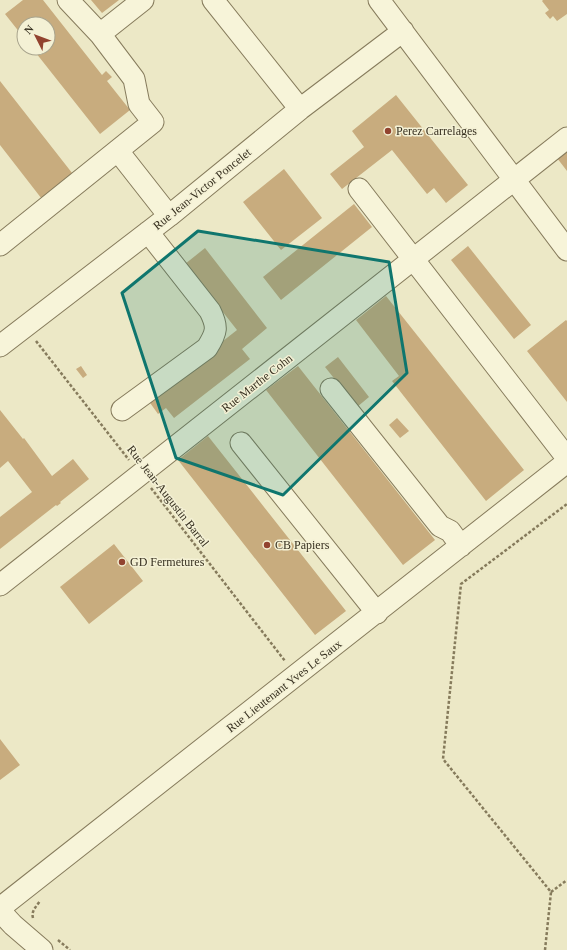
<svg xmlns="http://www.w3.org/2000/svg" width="567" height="950" font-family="'Times New Roman',serif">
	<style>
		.building { fill: #c8ac7e }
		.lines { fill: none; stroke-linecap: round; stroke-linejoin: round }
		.minor-casing { stroke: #867b5c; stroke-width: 23 }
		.path { stroke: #867b5c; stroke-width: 2.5; stroke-dasharray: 3 2; stroke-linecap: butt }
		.minor { stroke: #f7f4d9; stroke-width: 21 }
		.marked { fill: #0f766e; fill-opacity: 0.2; stroke: #0f766e; stroke-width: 3; stroke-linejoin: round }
		.poi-dot { fill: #92432f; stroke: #f4f1d5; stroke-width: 1.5 }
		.labels { text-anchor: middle; stroke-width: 3; stroke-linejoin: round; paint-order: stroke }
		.poi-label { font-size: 12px; fill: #373020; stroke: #f4f1d5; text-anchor: start }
		.street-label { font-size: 12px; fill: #373020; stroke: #f4f1d5 }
	</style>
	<rect width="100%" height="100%" fill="#ece8c6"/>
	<path class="building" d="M 23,0 L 43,0 L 102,75 L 106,71 L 112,77 L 107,81 L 130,110 L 100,134 L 32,48 L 48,48 L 48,24 L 24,24 L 24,38 L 5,14 Z
		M 91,0 L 119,0 L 102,13 Z
		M 543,0 L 567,0 L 567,14 L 557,21 L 553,16 L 550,19 L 545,13 L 549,10 L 542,1 Z
		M 0,81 L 76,178 L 45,203 L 0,145 Z
		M 396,95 L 468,185 L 446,203 L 434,188 L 427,194 L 392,150 L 342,189 L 330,174 L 364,147 L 352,131 Z
		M 567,150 L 567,171 L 557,158 Z
		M 284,169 L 322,218 L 281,250 L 243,202 Z
		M 354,204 L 372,227 L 281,300 L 263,277 Z
		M 468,246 L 531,325 L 514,339 L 451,260 Z
		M 205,248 L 267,328 L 242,349 L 250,359 L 174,418 L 166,408 L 158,414 L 148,400 L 237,330 L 185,264 Z
		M 386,296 L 524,470 L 486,501 L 392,381 L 399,376 L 356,320 Z
		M 566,320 L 567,321 L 567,402 L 527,351 Z
		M 338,357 L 369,397 L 357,407 L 325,367 Z
		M 81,366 L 87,375 L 83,378 L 76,369 Z
		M 298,366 L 435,540 L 403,565 L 266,390 Z
		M 0,410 L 23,439 L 24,438 L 52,476 L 73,459 L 89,479 L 60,502 L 61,503 L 57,506 L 56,505 L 0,549 L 0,517 L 32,492 L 8,461 L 0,468 Z
		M 397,418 L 409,431 L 400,438 L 389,425 Z
		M 208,436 L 346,611 L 315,635 L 178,460 Z
		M 114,544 L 143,581 L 89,624 L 60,587 Z
		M 0,739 L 20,765 L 0,780 Z"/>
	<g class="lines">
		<g class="minor-casing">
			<path id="minor" d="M 68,0 L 100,34 L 143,0
				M 213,0 L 300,109
				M 379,0 L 567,250
				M 118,151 L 169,216
				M 359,189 L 567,458
				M 0,245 L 153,122 L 139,104 L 134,79 L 100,34
				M 0,346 L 169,216 L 300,109 L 403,31
				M 331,389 L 440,526 L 450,531 L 461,546
				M 122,410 L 207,348 C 217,332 218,327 210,311 L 148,232
				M 241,443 L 377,613
				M 0,585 L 567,138
				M 0,908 L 567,462
				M 0,911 L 13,925 L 42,950"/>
		</g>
		<path class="path" d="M 36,341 L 129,460
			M 151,488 L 285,661
			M 551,892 L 567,880
			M 33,918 C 31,911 36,907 40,901
			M 58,940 L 70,950
			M 545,950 L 551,892 L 443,759 L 461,584 L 567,504"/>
		<use href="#minor" class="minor"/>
	</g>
	<path class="marked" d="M 198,231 L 389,262 L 407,373 L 283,495 L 176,458 L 122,293 Z"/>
	<g class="poi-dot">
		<circle cx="388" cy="131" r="4"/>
		<circle cx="267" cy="545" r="4"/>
		<circle cx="122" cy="562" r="4"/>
	</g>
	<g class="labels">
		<g class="poi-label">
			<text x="396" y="135">Perez Carrelages</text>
			<text x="275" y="549">CB Papiers</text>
			<text x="130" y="566">GD Fermetures</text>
		</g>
		<g class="street-label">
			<text transform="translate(202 189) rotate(-39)" y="4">Rue Jean-Victor Poncelet</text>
			<text transform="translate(257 383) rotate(-38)" y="4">Rue Marthe Cohn</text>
			<text transform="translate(168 496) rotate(52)" y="4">Rue Jean-Augustin Barral</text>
			<text transform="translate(284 686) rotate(-38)" y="4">Rue Lieutenant Yves Le Saux</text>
		</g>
	</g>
	<g transform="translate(36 36) rotate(312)"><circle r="19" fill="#f4f1d5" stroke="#a8a48d"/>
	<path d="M0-3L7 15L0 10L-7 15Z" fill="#92432f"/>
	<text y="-6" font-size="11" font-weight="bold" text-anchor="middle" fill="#373020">N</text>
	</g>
</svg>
